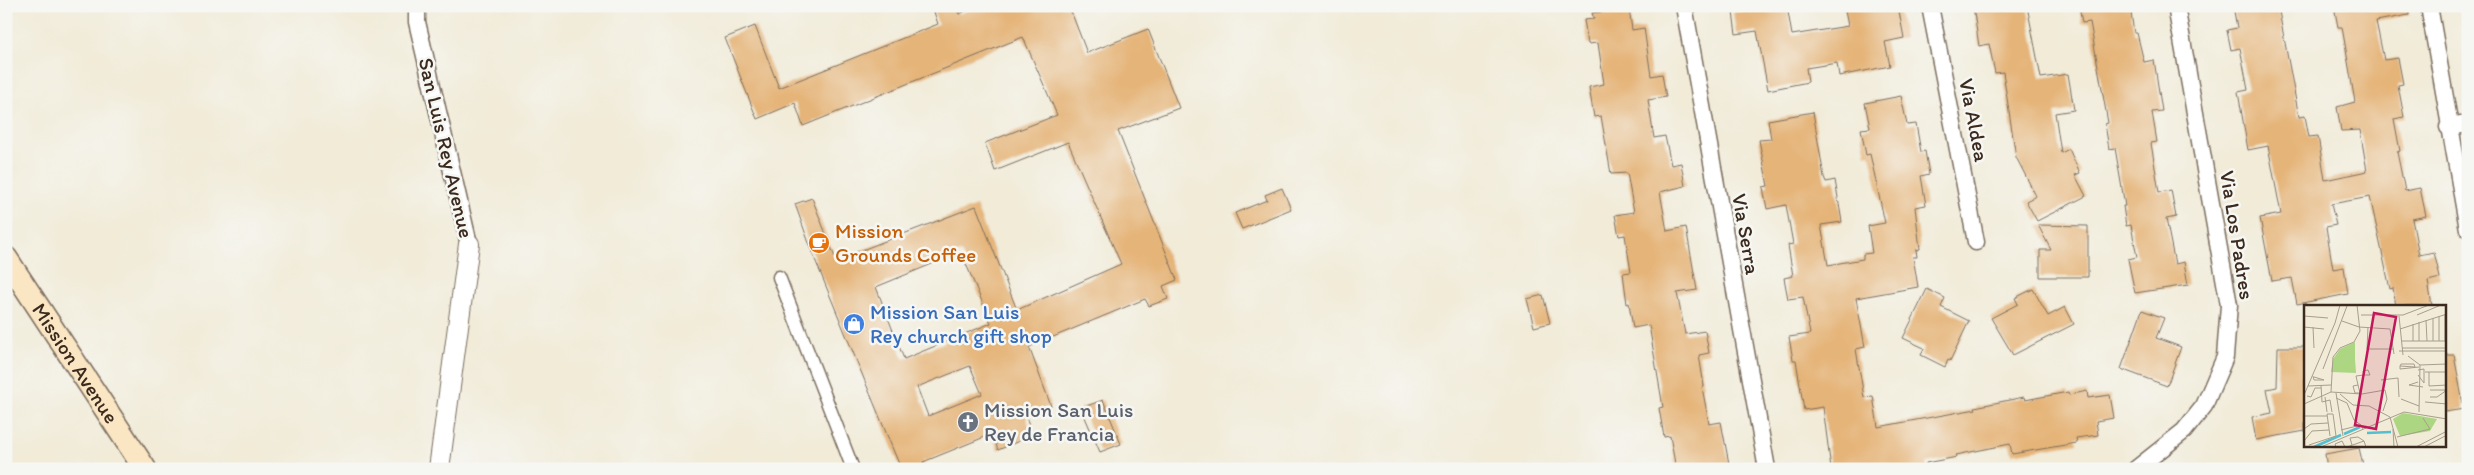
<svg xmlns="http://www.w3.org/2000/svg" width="2474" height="475" font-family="Itim,sans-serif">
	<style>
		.building { fill: #e5b478; fill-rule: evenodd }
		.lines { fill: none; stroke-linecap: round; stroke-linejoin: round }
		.pedestrian-casing { stroke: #7b6e5f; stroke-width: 15 }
		.minor-casing { stroke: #7b6e5f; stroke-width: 19 }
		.tertiary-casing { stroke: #7b6e5f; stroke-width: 22 }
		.secondary-casing { stroke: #7b6e5f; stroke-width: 25 }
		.pedestrian { stroke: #fff; stroke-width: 12 }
		.minor { stroke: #fff; stroke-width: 16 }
		.tertiary { stroke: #fff; stroke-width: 20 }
		.secondary { stroke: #fbe6c4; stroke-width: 22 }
		.labels { text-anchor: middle; stroke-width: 5; stroke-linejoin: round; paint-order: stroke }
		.street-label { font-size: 21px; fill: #3b2a1e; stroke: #f6f6f2 }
		.food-label { font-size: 21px; fill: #c56008; stroke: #f6f6f2; text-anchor: start }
		.shop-label { font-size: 21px; fill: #366cbe; stroke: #f6f6f2; text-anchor: start }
		.worship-label { font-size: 21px; fill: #5b616d; stroke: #f6f6f2; text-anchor: start }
		.inset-river { fill: none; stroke: #54bfd0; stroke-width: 2.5 }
		.inset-road { fill: none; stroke: #a89e8e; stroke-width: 1 }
		.view { fill: #c2185b; fill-opacity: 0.15; stroke: #c2185b; stroke-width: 2.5 }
		.inset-edge { fill: none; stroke: #3b2a1e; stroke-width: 2.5 }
	</style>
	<rect width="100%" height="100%" fill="#f6f6f2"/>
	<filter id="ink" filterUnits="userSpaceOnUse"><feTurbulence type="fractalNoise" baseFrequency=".02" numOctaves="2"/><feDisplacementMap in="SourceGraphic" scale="10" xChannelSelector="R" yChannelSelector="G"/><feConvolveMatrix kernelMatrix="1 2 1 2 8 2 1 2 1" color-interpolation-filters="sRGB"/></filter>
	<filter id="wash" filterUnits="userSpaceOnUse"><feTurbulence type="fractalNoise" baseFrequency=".0096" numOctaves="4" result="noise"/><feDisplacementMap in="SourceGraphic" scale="20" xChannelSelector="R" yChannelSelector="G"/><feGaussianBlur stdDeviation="1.12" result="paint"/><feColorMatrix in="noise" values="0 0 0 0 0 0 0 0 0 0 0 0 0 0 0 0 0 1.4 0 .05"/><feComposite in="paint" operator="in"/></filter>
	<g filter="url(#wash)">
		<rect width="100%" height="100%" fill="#f1ebd8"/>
		<g id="blocks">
			<path class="building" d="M 932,6 L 956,6 L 959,14 L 977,6 L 1069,6 L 1087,53 L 1148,29 L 1179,108 L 1118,131 L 1177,280 L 1163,286 L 1168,299 L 1149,306 L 1145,299 L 1029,347 L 1051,406 L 1026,417 L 1033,435 L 998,450 L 992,434 L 923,462 L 925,469 L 901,469 L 814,257 L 795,204 L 812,198 L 836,260 L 976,206 L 1017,310 L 1121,264 L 1068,142 L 995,171 L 985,143 L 1057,115 L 1023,37 L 803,126 L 795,103 L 757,119 L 725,38 L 755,26 L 779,88 L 938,24 ZM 961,252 L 991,323 L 904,359 L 876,287 ZM 970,366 L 982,394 L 928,416 L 917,387 Z
				M 1742,6 L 1787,6 L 1792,35 L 1848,26 L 1844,6 L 1898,6 L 1904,38 L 1885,42 L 1890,66 L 1839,76 L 1837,63 L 1806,68 L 1808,82 L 1768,90 L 1757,31 L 1736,34 L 1733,12 L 1743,11 Z
				M 1973,6 L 2027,6 L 2041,78 L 2068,74 L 2074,110 L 2055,113 L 2061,153 L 2069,149 L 2080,173 L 2075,175 L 2086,196 L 2037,221 L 2026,201 L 2036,196 L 2016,157 L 2003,72 L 1995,73 L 1989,44 L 1979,46 Z
				M 2079,6 L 2130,6 L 2134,33 L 2137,33 L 2144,62 L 2154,60 L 2162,111 L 2152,112 L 2157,142 L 2151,143 L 2159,192 L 2171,190 L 2176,217 L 2166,219 L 2175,264 L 2184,262 L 2188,285 L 2135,293 L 2128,259 L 2137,257 L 2131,225 L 2126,226 L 2123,206 L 2125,206 L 2115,148 L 2109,149 L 2105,124 L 2108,123 L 2090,22 L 2082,23 Z
				M 2233,6 L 2278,6 L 2299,117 L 2305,116 L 2309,137 L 2318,136 L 2325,180 L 2367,171 L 2360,130 L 2341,131 L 2337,107 L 2355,102 L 2342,27 L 2338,27 L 2334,6 L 2408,6 L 2409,15 L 2376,21 L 2384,60 L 2398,58 L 2403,84 L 2398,85 L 2404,117 L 2394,119 L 2400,151 L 2397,152 L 2405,191 L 2420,188 L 2426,216 L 2412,219 L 2419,255 L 2434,252 L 2440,278 L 2428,281 L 2432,306 L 2396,306 L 2393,288 L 2390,289 L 2370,197 L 2331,204 L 2336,225 L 2326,227 L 2333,269 L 2344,267 L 2348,294 L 2297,304 L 2292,278 L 2272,281 L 2260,218 L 2281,214 L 2268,146 L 2248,150 L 2238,92 L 2248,90 L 2240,48 L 2231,50 L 2227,30 L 2237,28 Z
				M 1629,8 L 1632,30 L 1644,28 L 1651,76 L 1662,74 L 1666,97 L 1648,100 L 1654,138 L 1665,136 L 1671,165 L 1681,163 L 1685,186 L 1660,192 L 1667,231 L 1686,227 L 1697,290 L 1677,293 L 1685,334 L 1705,331 L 1709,353 L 1699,355 L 1704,386 L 1702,387 L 1709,424 L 1721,422 L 1730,469 L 1676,469 L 1670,436 L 1664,437 L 1659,408 L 1663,407 L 1649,325 L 1633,328 L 1629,303 L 1627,304 L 1623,273 L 1631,272 L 1625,235 L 1619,236 L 1615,215 L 1634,212 L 1627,173 L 1611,174 L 1601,116 L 1594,117 L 1589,87 L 1604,84 L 1598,43 L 1588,44 L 1584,20 L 1594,19 L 1592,13 Z
				M 1901,96 L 1907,125 L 1916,124 L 1921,152 L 1925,151 L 1929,174 L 1921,176 L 1926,205 L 1915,207 L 1920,249 L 1916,250 L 1917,257 L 1913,257 L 1918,287 L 1856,298 L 1865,347 L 1856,349 L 1864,397 L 1873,396 L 1878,427 L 1976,409 L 1975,407 L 2024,397 L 2025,400 L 2068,392 L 2069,395 L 2087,391 L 2088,398 L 2110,395 L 2114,418 L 2096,421 L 2098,435 L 2076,438 L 2077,443 L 2012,454 L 2010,444 L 1956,455 L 1957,457 L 1926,463 L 1927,469 L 1831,469 L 1823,407 L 1804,410 L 1796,360 L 1793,360 L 1789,337 L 1810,334 L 1803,297 L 1788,299 L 1784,278 L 1793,276 L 1788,245 L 1793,244 L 1786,205 L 1767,209 L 1763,187 L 1768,186 L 1759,140 L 1771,139 L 1768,120 L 1813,112 L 1824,177 L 1826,182 L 1835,180 L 1842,222 L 1821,225 L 1828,265 L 1863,259 L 1863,254 L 1872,253 L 1868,226 L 1885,223 L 1870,154 L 1866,155 L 1861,129 L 1870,128 L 1865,103 Z
				M 1282,188 L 1291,209 L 1242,229 L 1235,213 L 1267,200 L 1265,195 Z
				M 2038,225 L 2088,226 L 2088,277 L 2040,277 L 2040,250 L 2051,250 Z
				M 1927,289 L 1945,298 L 1941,307 L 1969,321 L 1950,361 L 1948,360 L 1945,367 L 1921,355 L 1924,348 L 1903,338 Z
				M 2033,289 L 2048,316 L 2065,307 L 2074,324 L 2013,355 L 1991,318 L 2018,304 L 2015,298 Z
				M 1543,295 L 1550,323 L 1534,327 L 1527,299 Z
				M 2142,310 L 2164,318 L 2156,338 L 2181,347 L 2167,386 L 2121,369 Z
				M 2278,347 L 2305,347 L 2305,431 L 2256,440 L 2252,417 L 2272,413 L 2267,389 L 2277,387 Z
				M 2445,355 L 2454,355 L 2464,409 L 2445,412 Z
				M 1103,400 L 1121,444 L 1100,452 L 1081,408 Z
				M 2359,448 L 2364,469 L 2327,469 L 2325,454 Z"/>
		</g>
	</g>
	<g filter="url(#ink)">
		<use href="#blocks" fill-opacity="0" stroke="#7b6e5f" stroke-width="1"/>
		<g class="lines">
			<g class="pedestrian-casing">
				<path id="pedestrian" d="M 779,277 L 853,469"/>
			</g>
			<g class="minor-casing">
				<path id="minor" d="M 417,6 L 417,22 L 469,244
					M 1684,6 L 1767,469
					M 1930,6 L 1976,242
					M 2429,6 L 2468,229
					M 2448,127 L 2468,124
					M 2136,469 L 2184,431 L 2204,406 L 2225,357 L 2229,305 L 2176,6"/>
			</g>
			<g class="tertiary-casing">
				<path id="tertiary" d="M 439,469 L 469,244"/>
			</g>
			<g class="secondary-casing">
				<g id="secondary">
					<path id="s1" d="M 6,258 L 145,469"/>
				</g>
			</g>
			<use href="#pedestrian" class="pedestrian"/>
			<use href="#minor" class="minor"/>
			<use href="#tertiary" class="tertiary"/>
			<use href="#secondary" class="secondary"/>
		</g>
	</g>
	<defs>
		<g id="cafe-disc" transform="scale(1.125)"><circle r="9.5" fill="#e8710a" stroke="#f6f6f2"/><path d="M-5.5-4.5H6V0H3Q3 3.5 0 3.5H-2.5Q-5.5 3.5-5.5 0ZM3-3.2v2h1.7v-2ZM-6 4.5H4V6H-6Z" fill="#fff"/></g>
		<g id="shop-disc" transform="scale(1.125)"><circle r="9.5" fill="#3f7fe0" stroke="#f6f6f2"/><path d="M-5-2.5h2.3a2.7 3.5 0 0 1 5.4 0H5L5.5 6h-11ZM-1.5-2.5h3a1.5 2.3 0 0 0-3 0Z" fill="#fff"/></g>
		<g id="church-disc" transform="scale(1.125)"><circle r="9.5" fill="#6b7280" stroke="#f6f6f2"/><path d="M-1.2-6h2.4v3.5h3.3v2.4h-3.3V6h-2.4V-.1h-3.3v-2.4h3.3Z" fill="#fff"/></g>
	</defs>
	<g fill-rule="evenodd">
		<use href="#cafe-disc" x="819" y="243"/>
		<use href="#shop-disc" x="854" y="324"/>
		<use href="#church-disc" x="968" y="422"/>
	</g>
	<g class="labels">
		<g class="street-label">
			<text transform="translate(1974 120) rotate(79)" y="7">Via Aldea</text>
			<text transform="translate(446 148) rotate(77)" y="7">San Luis Rey Avenue</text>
			<text transform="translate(1746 234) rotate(80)" y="7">Via Serra</text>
			<text transform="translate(2237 235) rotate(81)" y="7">Via Los Padres</text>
			<text dy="7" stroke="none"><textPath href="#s1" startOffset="126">Mission Avenue</textPath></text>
		</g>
		<g class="food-label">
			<text x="835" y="238">Mission<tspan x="835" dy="24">Grounds Coffee</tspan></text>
		</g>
		<g class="shop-label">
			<text x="870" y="319">Mission San Luis<tspan x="870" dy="24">Rey church gift shop</tspan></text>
		</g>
		<g class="worship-label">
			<text x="984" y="417">Mission San Luis<tspan x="984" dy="24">Rey de Francia</tspan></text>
		</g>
	</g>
	<g transform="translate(2304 305)">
		<rect width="142" height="142" fill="#f1ebd8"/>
		<path d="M 51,37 L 51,54 L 29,54 L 36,44 ZM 99,108 L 133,114 L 126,126 L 96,131 L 89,114 Z" fill="#acd681"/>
		<path d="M 29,54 L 51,54 L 52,68 L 27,67 Z" fill="#acd681"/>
		<path class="inset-river" d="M 63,128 L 87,127M 40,129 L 56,122M 10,142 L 37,130"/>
		<path class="inset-road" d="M 141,9 L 141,36M 57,10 L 99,10 L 125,0M 113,10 L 137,0M 0,11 L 24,13M 95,11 L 99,50M 135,11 L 135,36M 129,13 L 129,36M 122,15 L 123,36M 38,16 L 55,22 L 86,24 L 90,49M 115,17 L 115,36M 109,19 L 109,36M 0,22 L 20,24M 9,22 L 10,43M 64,22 L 63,44 L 90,44M 96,24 L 143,9M 98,36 L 143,36M 98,43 L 143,43M 95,46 L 143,46M 104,51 L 116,60 L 143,59M 96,61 L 111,62 L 110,59 L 97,59 L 96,61 L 96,64 L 115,62M 19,64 L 43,1M 114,65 L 120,64 L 120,78 L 114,70M 121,67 L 143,67M 125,67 L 125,81 L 143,80M 9,71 L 10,75 L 20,75 L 10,72M 77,75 L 94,73 L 95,92M 114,77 L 105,80 L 119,82M 17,80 L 18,97 L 26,95 L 28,107M 54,80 L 52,71 L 60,70 L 59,66 L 64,65 L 66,70 L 60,70M 4,81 L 27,80M 126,85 L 142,85M 27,87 L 29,52 L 36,43 L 50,37 L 56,26 L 53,0M 27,87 L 58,89 L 81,85 L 83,94 L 79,106M 32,88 L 39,131M 56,88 L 51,88 L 49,81 L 54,80 L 56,88 L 56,89M 36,89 L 49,100 L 65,101 L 86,112M 0,90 L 31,18 L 36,0M 3,91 L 7,92 L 11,83 L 17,83M 21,92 L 23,107M 126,92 L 133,92 L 143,85M 32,93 L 43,98 L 50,115 L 57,120M 97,94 L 115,101M 121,97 L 143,99M 0,99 L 27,87M 115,107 L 116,60M 0,111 L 23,111M 86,112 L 94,142M 0,124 L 7,119 L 24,118M 89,124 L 90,142M 37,125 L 57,120 L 59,124M 93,132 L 126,124 L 119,113M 0,136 L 8,126 L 25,125M 5,140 L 32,131 L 29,109 L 23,109 L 26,131M 48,140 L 46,133 L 54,132 L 60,136M 17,142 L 100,107 L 143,114M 32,142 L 31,139 L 38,136 L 41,142M 43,142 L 60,136 L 62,142M 112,142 L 143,126M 120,142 L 143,130"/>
		<path class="view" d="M 70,8 L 92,12 L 72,124 L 51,120 Z"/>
		<rect width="142" height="142" class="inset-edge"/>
	</g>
	<rect width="2474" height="475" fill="none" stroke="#f6f6f2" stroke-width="25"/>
</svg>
